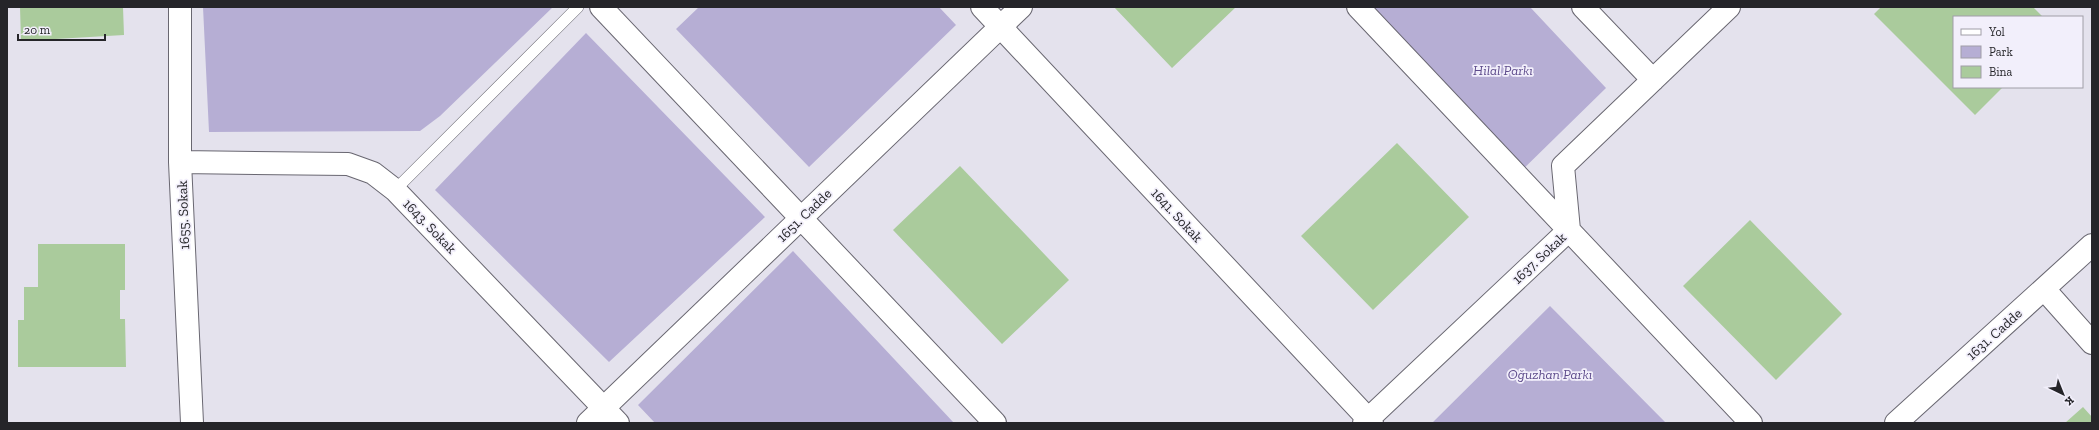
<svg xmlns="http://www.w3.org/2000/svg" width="2099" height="430" font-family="'Zilla Slab',serif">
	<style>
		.green { fill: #b6aed4 }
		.building { fill: #aacb9c }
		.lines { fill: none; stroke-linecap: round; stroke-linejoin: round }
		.lane-casing { stroke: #696771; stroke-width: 12 }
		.street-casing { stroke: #696771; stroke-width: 24 }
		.lane { stroke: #fff; stroke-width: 11 }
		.street { stroke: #fff; stroke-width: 22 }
		.labels { text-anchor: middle; stroke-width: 3.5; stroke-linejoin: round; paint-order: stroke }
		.park-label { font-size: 14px; font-style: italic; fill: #5d4b8b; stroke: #f2effb }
		.street-label { font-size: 14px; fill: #252529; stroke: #f2effb }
	</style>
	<rect width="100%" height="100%" fill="#e4e2ed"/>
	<path class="green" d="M 203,7 L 553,7 L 440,116 L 420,131 L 209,132 Z
		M 699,7 L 939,7 L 956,25 L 809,167 L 676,29 Z
		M 1358,7 L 1530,7 L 1606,88 L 1517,175 Z
		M 586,33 L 765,217 L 609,362 L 435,190 Z
		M 793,251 L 954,423 L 655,423 L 638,405 Z
		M 1550,306 L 1666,423 L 1432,423 Z"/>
	<path class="building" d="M 20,7 L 123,7 L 124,35 L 21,41 Z
		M 1114,7 L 1236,7 L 1172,68 Z
		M 1881,7 L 2033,7 L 2043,17 L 1954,17 L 1954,87 L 2003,87 L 1975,115 L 1874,14 Z
		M 1397,143 L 1469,217 L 1373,310 L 1301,236 Z
		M 960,166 L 1069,280 L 1002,344 L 893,230 Z
		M 1750,220 L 1842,314 L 1776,380 L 1683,286 Z
		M 38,244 L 125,244 L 125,290 L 120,290 L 120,319 L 125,319 L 126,367 L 18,367 L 18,320 L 24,320 L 24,287 L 38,287 Z
		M 2083,407 L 2092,417 L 2092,423 L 2065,423 Z"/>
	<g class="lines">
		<g class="lane-casing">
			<path id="lane" d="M 395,190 L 578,7"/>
		</g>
		<g class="street-casing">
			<path id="street" d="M 180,7 L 180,162 L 192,423
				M 601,7 L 995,423
				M 982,7 L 1372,423
				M 1358,7 L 1751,423
				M 1583,7 L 1653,80
				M 180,162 L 348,164 L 373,173 L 395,190 L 618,423
				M 2044,289 L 2092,343
				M 588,423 L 1021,7
				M 1364,423 L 1569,230 L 1563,166 L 1729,7
				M 1896,423 L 2092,245"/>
		</g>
		<use href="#lane" class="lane"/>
		<use href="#street" class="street"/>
	</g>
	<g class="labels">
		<g class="park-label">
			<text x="1503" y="75">Hilal Parkı</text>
			<text x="1550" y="379">Oğuzhan Parkı</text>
		</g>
		<g class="street-label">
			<text transform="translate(183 215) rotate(-92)" y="5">1655. Sokak</text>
			<text transform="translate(804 215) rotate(-44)" y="5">1651. Cadde</text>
			<text transform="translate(1177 215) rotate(47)" y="5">1641. Sokak</text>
			<text transform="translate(430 226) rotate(46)" y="5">1643. Sokak</text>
			<text transform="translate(1539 258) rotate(-43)" y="5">1637. Sokak</text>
			<text transform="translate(1994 334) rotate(-42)" y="5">1631. Cadde</text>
		</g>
	</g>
	<rect width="2099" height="430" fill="none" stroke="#252529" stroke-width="16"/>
	<rect x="1953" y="16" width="130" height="72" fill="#f2effb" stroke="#a09ea7"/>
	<rect x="1961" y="29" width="20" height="6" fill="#ffffff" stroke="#a09ea7"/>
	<text x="1989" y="36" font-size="12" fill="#252529">Yol</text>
	<rect x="1961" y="46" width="20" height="12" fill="#b6aed4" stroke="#a09ea7"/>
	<text x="1989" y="56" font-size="12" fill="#252529">Park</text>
	<rect x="1961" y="66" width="20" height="12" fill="#aacb9c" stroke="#a09ea7"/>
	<text x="1989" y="76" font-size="12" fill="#252529">Bina</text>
	<g transform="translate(2063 394) rotate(137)" stroke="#f2effb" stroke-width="3" paint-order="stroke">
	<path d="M0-3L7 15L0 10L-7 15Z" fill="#252529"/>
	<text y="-6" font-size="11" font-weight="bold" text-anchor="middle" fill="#252529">K</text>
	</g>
	<path d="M18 34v6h87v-6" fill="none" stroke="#252529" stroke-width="2"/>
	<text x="24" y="34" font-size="12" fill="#252529" stroke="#f2effb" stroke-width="3" paint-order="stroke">20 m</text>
</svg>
